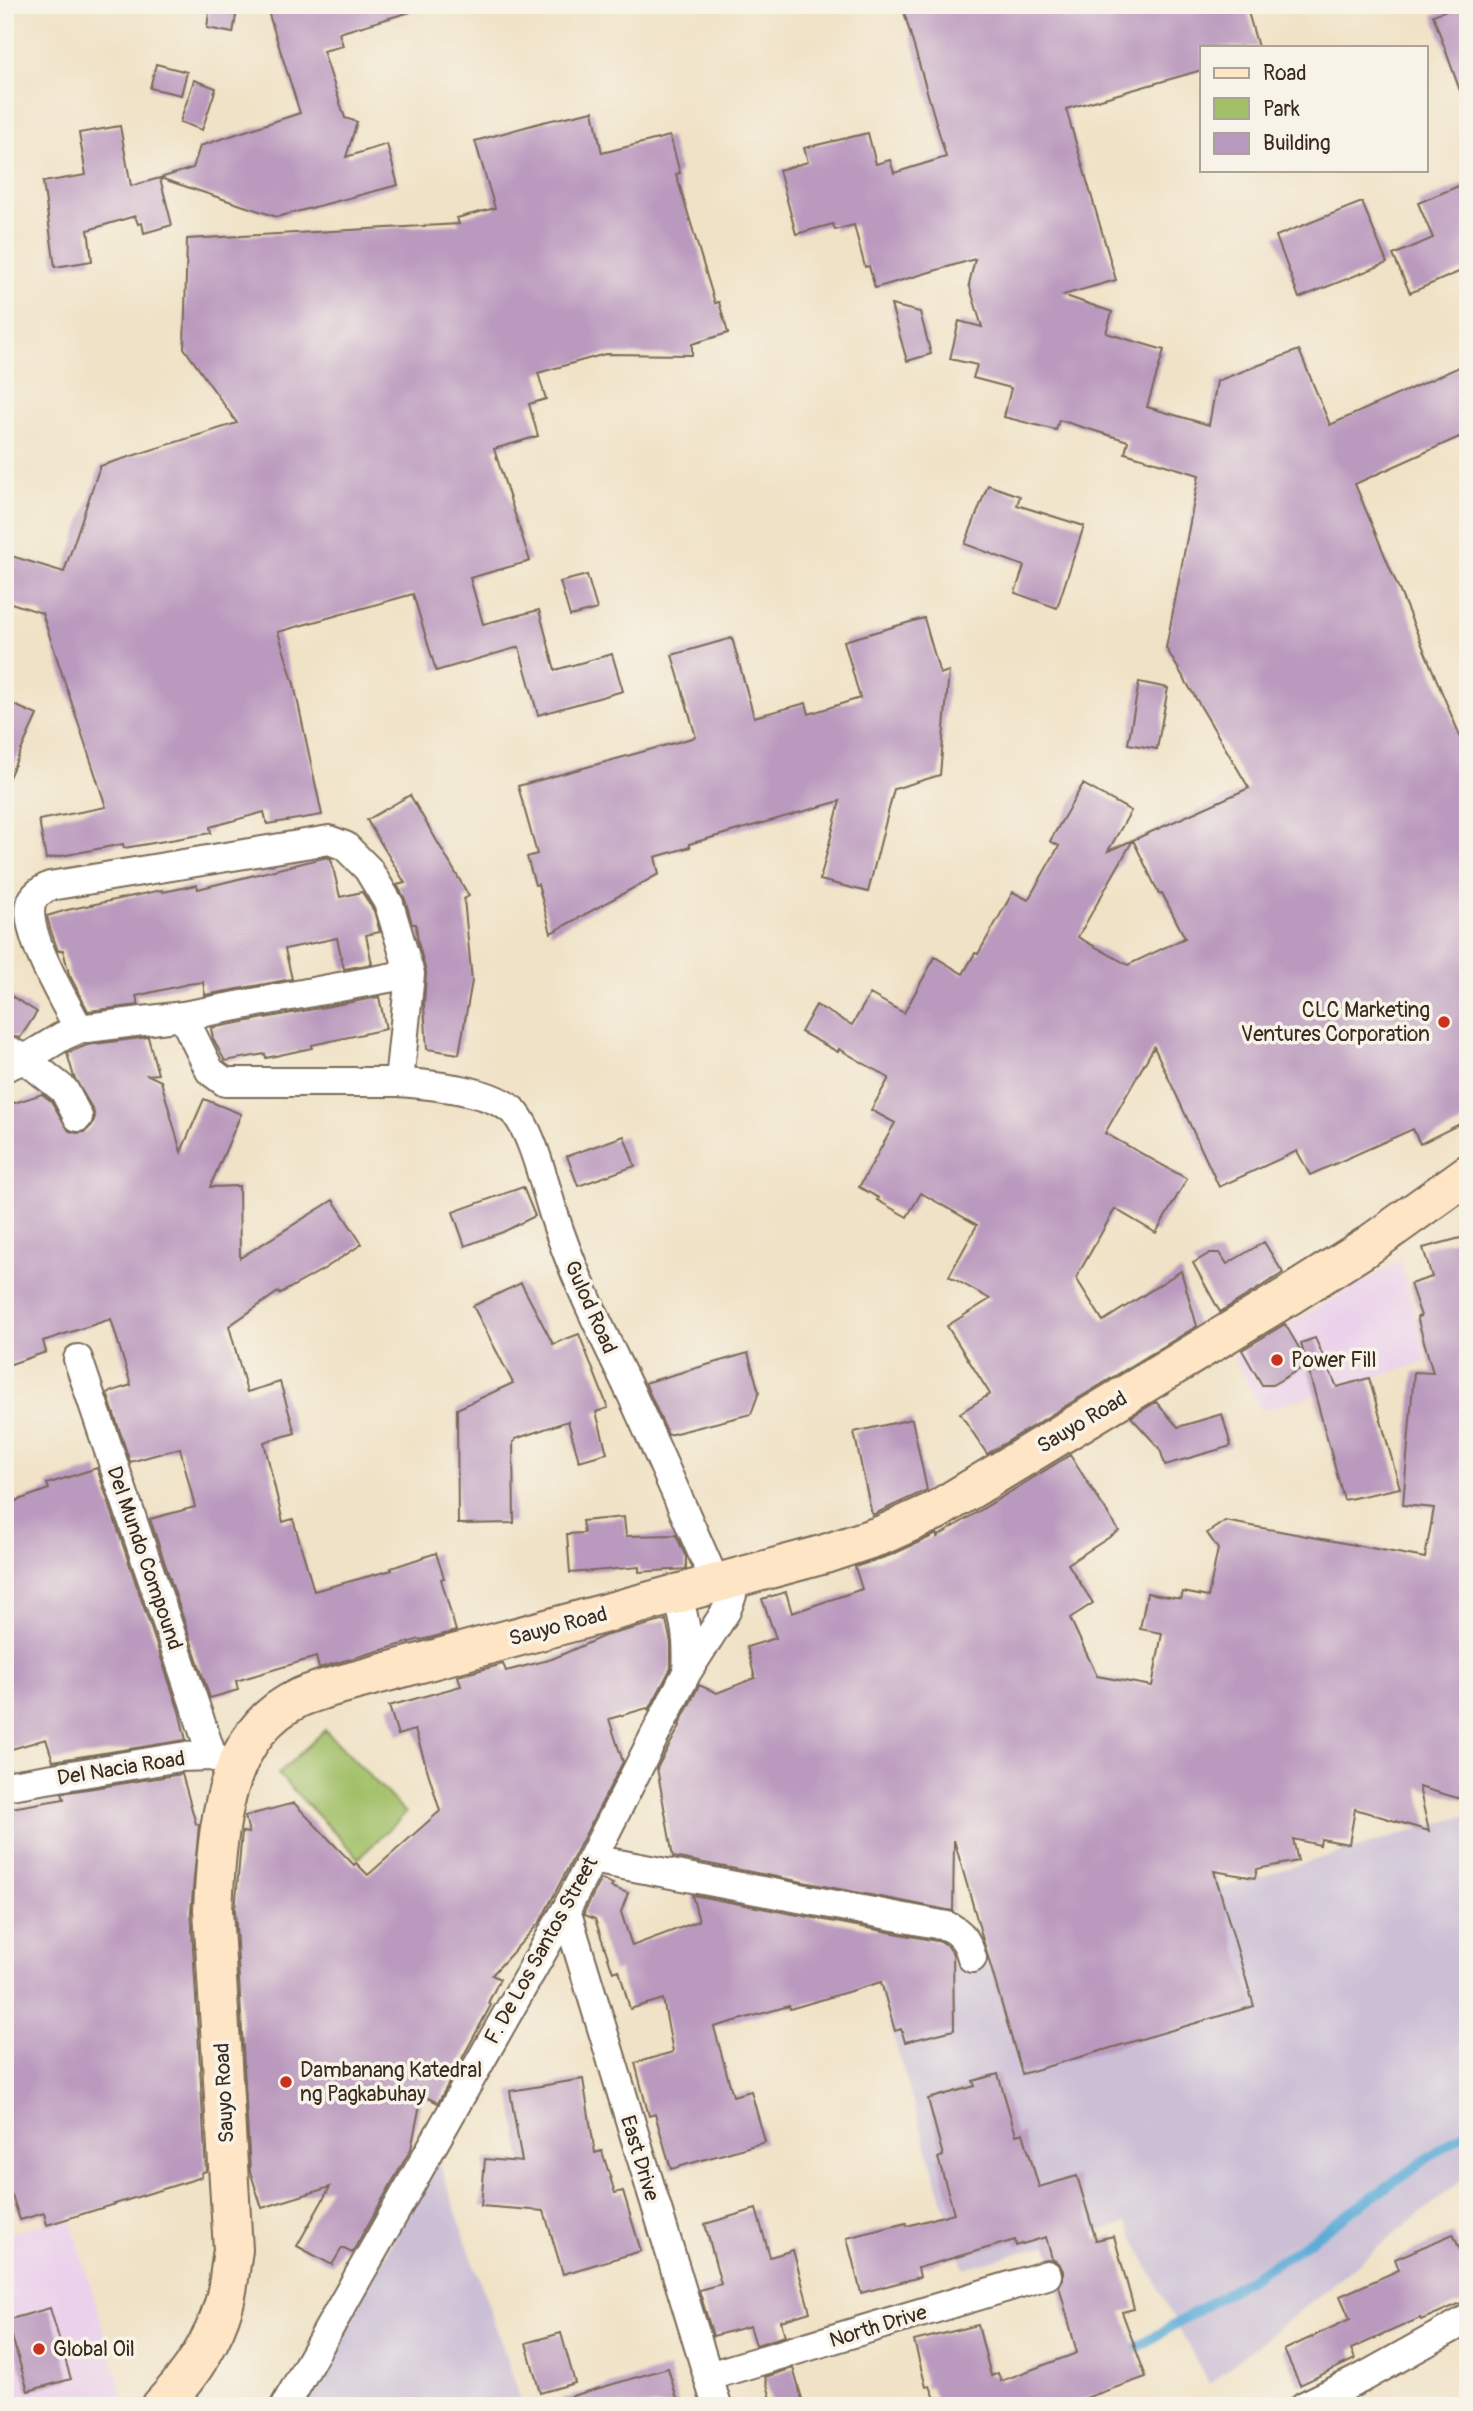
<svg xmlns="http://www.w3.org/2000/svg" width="1473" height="2411" font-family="Pangolin,sans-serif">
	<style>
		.built { fill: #ebd1eb }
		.industrial { fill: #cbbfd5 }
		.green { fill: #a1c068; stroke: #6e7543; stroke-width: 2 }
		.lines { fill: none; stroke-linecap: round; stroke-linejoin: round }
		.stream { stroke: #5dacd7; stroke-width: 10 }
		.building { fill: #ba99be }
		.street-casing { stroke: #7a6a59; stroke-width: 32 }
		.secondary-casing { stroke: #7a6a59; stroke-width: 42 }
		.street { stroke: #fff; stroke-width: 28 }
		.secondary { stroke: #fee5c5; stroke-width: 38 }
		.poi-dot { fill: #c8321e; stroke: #f7f3e8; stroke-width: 2.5 }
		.labels { text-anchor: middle; stroke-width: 7; stroke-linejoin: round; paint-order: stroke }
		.poi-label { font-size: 21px; fill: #3b2a1e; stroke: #f7f3e8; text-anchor: start }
		.street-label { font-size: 21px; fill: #3b2a1e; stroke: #f7f3e8 }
	</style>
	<rect width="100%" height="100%" fill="#f7f3e8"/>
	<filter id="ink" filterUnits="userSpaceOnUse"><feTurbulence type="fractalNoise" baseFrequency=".0143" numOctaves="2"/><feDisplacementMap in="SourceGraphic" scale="14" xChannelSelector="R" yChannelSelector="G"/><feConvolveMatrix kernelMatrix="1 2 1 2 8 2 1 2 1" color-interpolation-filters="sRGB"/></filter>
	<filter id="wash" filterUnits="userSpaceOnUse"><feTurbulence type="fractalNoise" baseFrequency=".00686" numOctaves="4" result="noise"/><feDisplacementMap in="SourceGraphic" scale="28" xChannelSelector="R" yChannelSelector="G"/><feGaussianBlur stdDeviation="1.57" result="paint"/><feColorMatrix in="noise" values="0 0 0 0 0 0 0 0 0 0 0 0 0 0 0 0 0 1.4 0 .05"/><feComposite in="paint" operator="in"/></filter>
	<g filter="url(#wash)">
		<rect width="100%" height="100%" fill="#f0e2c6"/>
		<path class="built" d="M 1401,1260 L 1427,1362 L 1262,1410 L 1233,1356 Z
			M 70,2216 L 126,2406 L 5,2406 L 5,2235 Z"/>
		<path class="industrial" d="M 1468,1815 L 1468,2175 L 1209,2384 L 1165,2302 L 1127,2223 L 963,2268 L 879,1989 Z
			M 438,2159 L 523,2406 L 303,2406 Z"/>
		<path class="green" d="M 325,1730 L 406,1813 L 359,1858 L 278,1774 Z"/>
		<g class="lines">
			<path class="stream" d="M 1126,2354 L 1292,2253 L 1468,2130"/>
		</g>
		<g id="blocks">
			<path class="building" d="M 210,5 L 238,5 L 233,33 L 207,28 Z
				M 266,5 L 409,5 L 410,12 L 339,33 L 343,46 L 323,51 L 345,118 L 357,122 L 346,157 L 387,144 L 398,185 L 277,217 L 160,178 L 193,168 L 200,146 L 300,113 Z
				M 902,5 L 1246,5 L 1258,47 L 1202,47 L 1202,70 L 1066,109 L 1116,280 L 1063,295 L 1112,312 L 1106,333 L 1164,350 L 1147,407 L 1209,425 L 1217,381 L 1299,350 L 1330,425 L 1468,363 L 1468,433 L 1355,484 L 1468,755 L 1468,1120 L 1420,1144 L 1413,1129 L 1310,1175 L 1297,1151 L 1219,1187 L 1154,1047 L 1105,1133 L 1187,1179 L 1156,1233 L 1115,1209 L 1076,1278 L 1103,1321 L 1181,1271 L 1197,1326 L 987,1454 L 960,1413 L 990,1394 L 947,1326 L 990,1299 L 949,1276 L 977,1225 L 921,1193 L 907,1217 L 877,1200 L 879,1198 L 859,1187 L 895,1123 L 871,1110 L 889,1078 L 839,1049 L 838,1052 L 801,1032 L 816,1005 L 852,1025 L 870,994 L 904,1013 L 935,957 L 963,974 L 975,953 L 978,954 L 1013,892 L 1028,900 L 1059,846 L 1050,841 L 1083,784 L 1131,811 L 1108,851 L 1133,840 L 1078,937 L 1128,965 L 1185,938 L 1162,893 L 1159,894 L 1133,840 L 1249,788 L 1166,648 L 1199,475 L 1125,453 L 1128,441 L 1059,420 L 1056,430 L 1004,417 L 1011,388 L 973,378 L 977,365 L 950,359 L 959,321 L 982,327 L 969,284 L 975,259 L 875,288 L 869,266 L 865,267 L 854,225 L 835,230 L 833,224 L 796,234 L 779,170 L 808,162 L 804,148 L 868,133 L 876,164 L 890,160 L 894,173 L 946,157 Z
				M 1460,5 L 1468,5 L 1468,101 L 1464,102 L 1433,15 Z
				M 156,64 L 187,72 L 181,95 L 150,88 Z
				M 194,80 L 216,88 L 202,130 L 180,122 Z
				M 593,111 L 602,153 L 670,136 L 680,173 L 676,174 L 715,303 L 719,302 L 728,333 L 692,344 L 692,355 L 605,354 L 538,373 L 546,399 L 529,404 L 538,436 L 494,449 L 530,561 L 470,578 L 483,624 L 539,610 L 555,670 L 612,654 L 623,691 L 538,715 L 519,647 L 436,671 L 413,594 L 278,632 L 294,684 L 322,815 L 267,824 L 264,812 L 210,827 L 211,833 L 124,848 L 123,844 L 46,859 L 39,820 L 106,807 L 42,613 L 5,601 L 5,554 L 64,572 L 100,466 L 237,423 L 184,348 L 187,239 L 459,224 L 457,218 L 495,208 L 475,141 L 543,122 Z
				M 120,126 L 131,186 L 160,178 L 172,225 L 144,233 L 142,223 L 138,224 L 135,216 L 88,230 L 92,261 L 55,267 L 43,182 L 86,175 L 79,133 Z
				M 1468,182 L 1468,268 L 1410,293 L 1393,255 L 1433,238 L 1418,203 Z
				M 1362,202 L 1387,263 L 1299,298 L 1276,236 Z
				M 891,305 L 920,312 L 931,354 L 907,361 Z
				M 988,485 L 1020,496 L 1017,505 L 1084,526 L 1057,608 L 1015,593 L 1024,566 L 965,544 Z
				M 587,575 L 597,609 L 570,616 L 560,582 Z
				M 924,618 L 940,674 L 949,671 L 940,775 L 894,789 L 868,892 L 820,880 L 840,801 L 689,844 L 690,847 L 655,857 L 659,874 L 551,933 L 538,884 L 535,885 L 527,857 L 537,854 L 518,786 L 696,737 L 672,655 L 732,638 L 754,717 L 806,703 L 809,714 L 860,698 L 844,641 Z
				M 1139,682 L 1168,688 L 1157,749 L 1128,744 Z
				M 5,701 L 37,715 L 5,786 Z
				M 410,795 L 469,896 L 464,899 L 472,981 L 459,1054 L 427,1049 L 424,1005 L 426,972 L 418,942 L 416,924 L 412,924 L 405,899 L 397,885 L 405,883 L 367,820 Z
				M 327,857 L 331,859 L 340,897 L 362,892 L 374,911 L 380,932 L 366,935 L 372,964 L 344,969 L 337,938 L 285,949 L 292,979 L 205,995 L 203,982 L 188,984 L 136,996 L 139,1005 L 88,1011 L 69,974 L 63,950 L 58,951 L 50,928 L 47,916 L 67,910 L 162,890 L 163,892 L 197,885 L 198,889 Z
				M 5,992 L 37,1012 L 20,1038 L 5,1035 Z
				M 379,997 L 386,1029 L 312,1045 L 312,1048 L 266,1058 L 265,1054 L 225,1061 L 213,1039 L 211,1028 Z
				M 148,1037 L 158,1074 L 148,1075 L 161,1081 L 181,1152 L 204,1099 L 241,1114 L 210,1187 L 239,1186 L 240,1258 L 333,1200 L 362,1244 L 324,1269 L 279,1294 L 278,1292 L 229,1326 L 247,1392 L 280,1382 L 295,1433 L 264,1442 L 283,1522 L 293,1519 L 314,1591 L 392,1570 L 391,1568 L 436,1553 L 444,1578 L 441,1579 L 456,1631 L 421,1640 L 420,1639 L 319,1668 L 316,1657 L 236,1681 L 238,1690 L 210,1698 L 150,1519 L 195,1507 L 180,1448 L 130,1462 L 107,1393 L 131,1385 L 111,1319 L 43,1341 L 46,1352 L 5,1366 L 5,1106 L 42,1094 L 51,1101 L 69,1131 L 77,1133 L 85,1132 L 92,1125 L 95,1117 L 93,1110 L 74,1077 L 67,1053 L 87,1045 Z
				M 624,1136 L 635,1166 L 578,1186 L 567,1156 Z
				M 523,1187 L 535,1216 L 503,1232 L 465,1246 L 453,1212 Z
				M 1464,1237 L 1468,1252 L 1468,1801 L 1419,1787 L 1429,1831 L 1355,1809 L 1349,1844 L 1321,1839 L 1320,1845 L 1293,1839 L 1298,1861 L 1257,1869 L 1255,1878 L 1214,1871 L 1254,2006 L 1022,2074 L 954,1840 L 953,1911 L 673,1857 L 657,1768 L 680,1726 L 679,1725 L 699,1685 L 717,1693 L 755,1678 L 747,1647 L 776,1638 L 762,1599 L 786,1592 L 792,1613 L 862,1589 L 855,1567 L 891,1555 L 937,1534 L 937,1537 L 1070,1455 L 1119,1531 L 1068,1564 L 1093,1603 L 1070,1618 L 1097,1676 L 1152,1686 L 1162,1633 L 1140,1629 L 1147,1593 L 1181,1599 L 1183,1592 L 1208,1597 L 1218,1549 L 1207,1533 L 1225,1521 L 1425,1558 L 1434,1508 L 1403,1505 L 1414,1372 L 1433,1373 L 1417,1317 L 1421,1316 L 1410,1284 L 1432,1277 L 1423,1248 Z
				M 1264,1242 L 1283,1273 L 1220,1312 L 1193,1263 L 1210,1253 L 1220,1253 L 1227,1264 Z
				M 521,1283 L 553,1344 L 579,1334 L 608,1408 L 596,1412 L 607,1453 L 579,1461 L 568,1421 L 515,1439 L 515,1441 L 513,1442 L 514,1523 L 458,1524 L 457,1409 L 513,1383 L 473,1306 Z
				M 1285,1324 L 1305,1358 L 1301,1343 L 1315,1338 L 1337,1387 L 1369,1378 L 1400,1488 L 1344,1500 L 1307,1365 L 1272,1385 L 1262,1385 L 1242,1350 Z
				M 748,1353 L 759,1392 L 751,1414 L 668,1435 L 645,1383 Z
				M 1156,1402 L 1178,1427 L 1222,1414 L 1231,1446 L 1165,1465 L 1160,1449 L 1131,1417 Z
				M 912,1419 L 927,1490 L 872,1515 L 854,1432 Z
				M 97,1468 L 179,1711 L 186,1740 L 53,1761 L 46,1739 L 5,1751 L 5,1505 L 49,1489 L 47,1484 Z
				M 624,1517 L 626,1536 L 676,1535 L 686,1557 L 686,1569 L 639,1572 L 639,1567 L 570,1573 L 567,1534 L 584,1533 L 582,1521 Z
				M 666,1620 L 671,1643 L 671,1668 L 649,1710 L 647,1708 L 609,1719 L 623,1762 L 540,1922 L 492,1975 L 500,1979 L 488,2003 L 491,2005 L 438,2103 L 422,2095 L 411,2149 L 352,2253 L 342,2248 L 332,2265 L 297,2246 L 330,2187 L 262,2208 L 250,2171 L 235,1910 L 242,1832 L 249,1833 L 245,1816 L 294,1803 L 354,1865 L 356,1863 L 368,1875 L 440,1811 L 415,1730 L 398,1735 L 389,1706 L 461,1686 L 458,1676 L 503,1664 L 506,1671 L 552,1659 L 604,1636 Z
				M 182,1774 L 196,1824 L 199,1825 L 191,1911 L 206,2171 L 201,2173 L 202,2177 L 47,2225 L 44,2213 L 20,2220 L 12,2195 L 5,2193 L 5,1809 L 64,1799 L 62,1793 Z
				M 601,1879 L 613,1884 L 611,1887 L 628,1893 L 621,1912 L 632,1946 L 699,1921 L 692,1895 L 942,1942 L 948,1946 L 953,1954 L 954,2030 L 905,2042 L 901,2029 L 895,2031 L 881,1982 L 790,2009 L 789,2006 L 714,2027 L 733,2096 L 751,2091 L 765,2142 L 671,2169 L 655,2114 L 649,2116 L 635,2063 L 673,2052 L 663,1999 L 630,2009 L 619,1970 L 613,1972 L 595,1919 L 585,1915 L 584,1912 Z
				M 998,2074 L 1016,2135 L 1023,2133 L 1039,2187 L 1077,2176 L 1096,2240 L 1114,2236 L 1134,2309 L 1122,2312 L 1146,2377 L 1063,2406 L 938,2406 L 930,2386 L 926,2387 L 914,2341 L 978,2325 L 991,2376 L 998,2373 L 1001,2381 L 1077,2353 L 1059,2286 L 1063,2279 L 1063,2271 L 1059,2263 L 1052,2259 L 1046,2237 L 1016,2246 L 1015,2240 L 918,2268 L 920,2277 L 861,2293 L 847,2238 L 906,2223 L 907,2226 L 954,2213 L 938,2158 L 943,2156 L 928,2099 L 975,2086 L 973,2081 Z
				M 583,2079 L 595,2153 L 602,2151 L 615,2193 L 623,2191 L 641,2251 L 563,2274 L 544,2211 L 481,2206 L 485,2159 L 522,2162 L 510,2091 Z
				M 756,2209 L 770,2257 L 793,2250 L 810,2312 L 781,2321 L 785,2336 L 756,2345 L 750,2326 L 713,2336 L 699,2290 L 721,2284 L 705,2224 Z
				M 1453,2234 L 1468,2268 L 1468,2300 L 1421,2320 L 1420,2318 L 1351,2349 L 1355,2359 L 1300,2385 L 1284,2350 L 1350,2319 L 1340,2296 L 1399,2270 L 1395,2259 Z
				M 50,2308 L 71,2379 L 28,2391 L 7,2320 Z
				M 561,2333 L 575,2383 L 540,2393 L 526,2343 Z
				M 668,2368 L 679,2406 L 563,2406 L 562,2399 Z
				M 793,2368 L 804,2406 L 773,2406 L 765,2377 Z"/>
		</g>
	</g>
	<g filter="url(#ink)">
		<use href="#blocks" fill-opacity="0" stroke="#7a6a59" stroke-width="2"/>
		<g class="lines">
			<g class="street-casing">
				<path id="street" d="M 183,1016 L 210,1071 L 225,1082 L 399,1082 C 430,1085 487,1089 512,1110 C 531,1126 545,1187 553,1212 C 573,1276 603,1334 631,1393 C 660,1456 688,1520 716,1584
					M 79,1029 C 65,1002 24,934 31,904 C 33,895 42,890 50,886 L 329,840 L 345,846 L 368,869 L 389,904 L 410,974 L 399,1082
					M 9,1051 L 25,1059 L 64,1090 L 78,1117
					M 5,1067 L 25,1059 L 63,1036 L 79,1029 L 183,1016 L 410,974
					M 78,1359 L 212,1756
					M 677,1594 C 686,1623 689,1642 687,1672
					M 5,1786 L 180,1757 L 212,1756 L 229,1763
					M 592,1859 L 947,1926 C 962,1932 968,1943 972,1958
					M 566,1910 L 717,2406
					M 709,2376 L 1047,2275
					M 285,2406 L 566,1910 L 687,1672 L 726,1611 L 732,1595 L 730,1580
					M 1304,2406 L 1364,2377 L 1468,2319"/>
			</g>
			<g class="secondary-casing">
				<path id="secondary" d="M 161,2406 C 189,2377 213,2343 224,2304 C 229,2287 230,2267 233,2250 L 213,1910 C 217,1836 221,1734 299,1698 C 307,1694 316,1692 324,1689 L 825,1554 L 882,1535 L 935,1511 L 1290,1295 L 1369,1245 L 1468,1174"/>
			</g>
			<use href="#street" class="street"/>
			<use href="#secondary" class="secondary"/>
		</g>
	</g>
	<g class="poi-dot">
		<circle cx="1444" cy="1022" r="7"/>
		<circle cx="1277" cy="1360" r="7"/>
		<circle cx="286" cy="2082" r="7"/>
		<circle cx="39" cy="2349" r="7"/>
	</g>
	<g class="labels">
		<g class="poi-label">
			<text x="1430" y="1017" text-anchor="end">CLC Marketing<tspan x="1430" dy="24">Ventures Corporation</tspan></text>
			<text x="1291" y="1367">Power Fill</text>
			<text x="300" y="2077">Dambanang Katedral<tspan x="300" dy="24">ng Pagkabuhay</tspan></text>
			<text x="53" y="2356">Global Oil</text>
		</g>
		<g class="street-label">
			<text transform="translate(591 1307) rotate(66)" y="7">Gulod Road</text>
			<text transform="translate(1082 1422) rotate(-31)" y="7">Sauyo Road</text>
			<text transform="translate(145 1558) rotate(71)" y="7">Del Mundo Compound</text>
			<text transform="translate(558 1626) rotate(-15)" y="7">Sauyo Road</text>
			<text transform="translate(121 1768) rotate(-9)" y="7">Del Nacia Road</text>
			<text transform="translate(541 1950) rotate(-61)" y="7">F. De Los Santos Street</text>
			<text transform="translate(224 2093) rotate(-93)" y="7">Sauyo Road</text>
			<text transform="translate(640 2158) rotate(73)" y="7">East Drive</text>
			<text transform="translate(878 2326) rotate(-17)" y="7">North Drive</text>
		</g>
	</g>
	<rect width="1473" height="2411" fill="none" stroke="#f7f3e8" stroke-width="28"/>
	<rect x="1200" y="46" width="228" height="126" fill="#f7f3e8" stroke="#aca397" stroke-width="2"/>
	<rect x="1214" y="68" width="35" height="10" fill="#fee5c5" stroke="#aca397" stroke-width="2"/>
	<text x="1263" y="80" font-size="21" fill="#3b2a1e">Road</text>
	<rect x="1214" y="98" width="35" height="21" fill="#a1c068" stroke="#aca397" stroke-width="2"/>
	<text x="1263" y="116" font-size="21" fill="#3b2a1e">Park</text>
	<rect x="1214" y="133" width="35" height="21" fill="#ba99be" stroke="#aca397" stroke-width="2"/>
	<text x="1263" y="150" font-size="21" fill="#3b2a1e">Building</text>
</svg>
